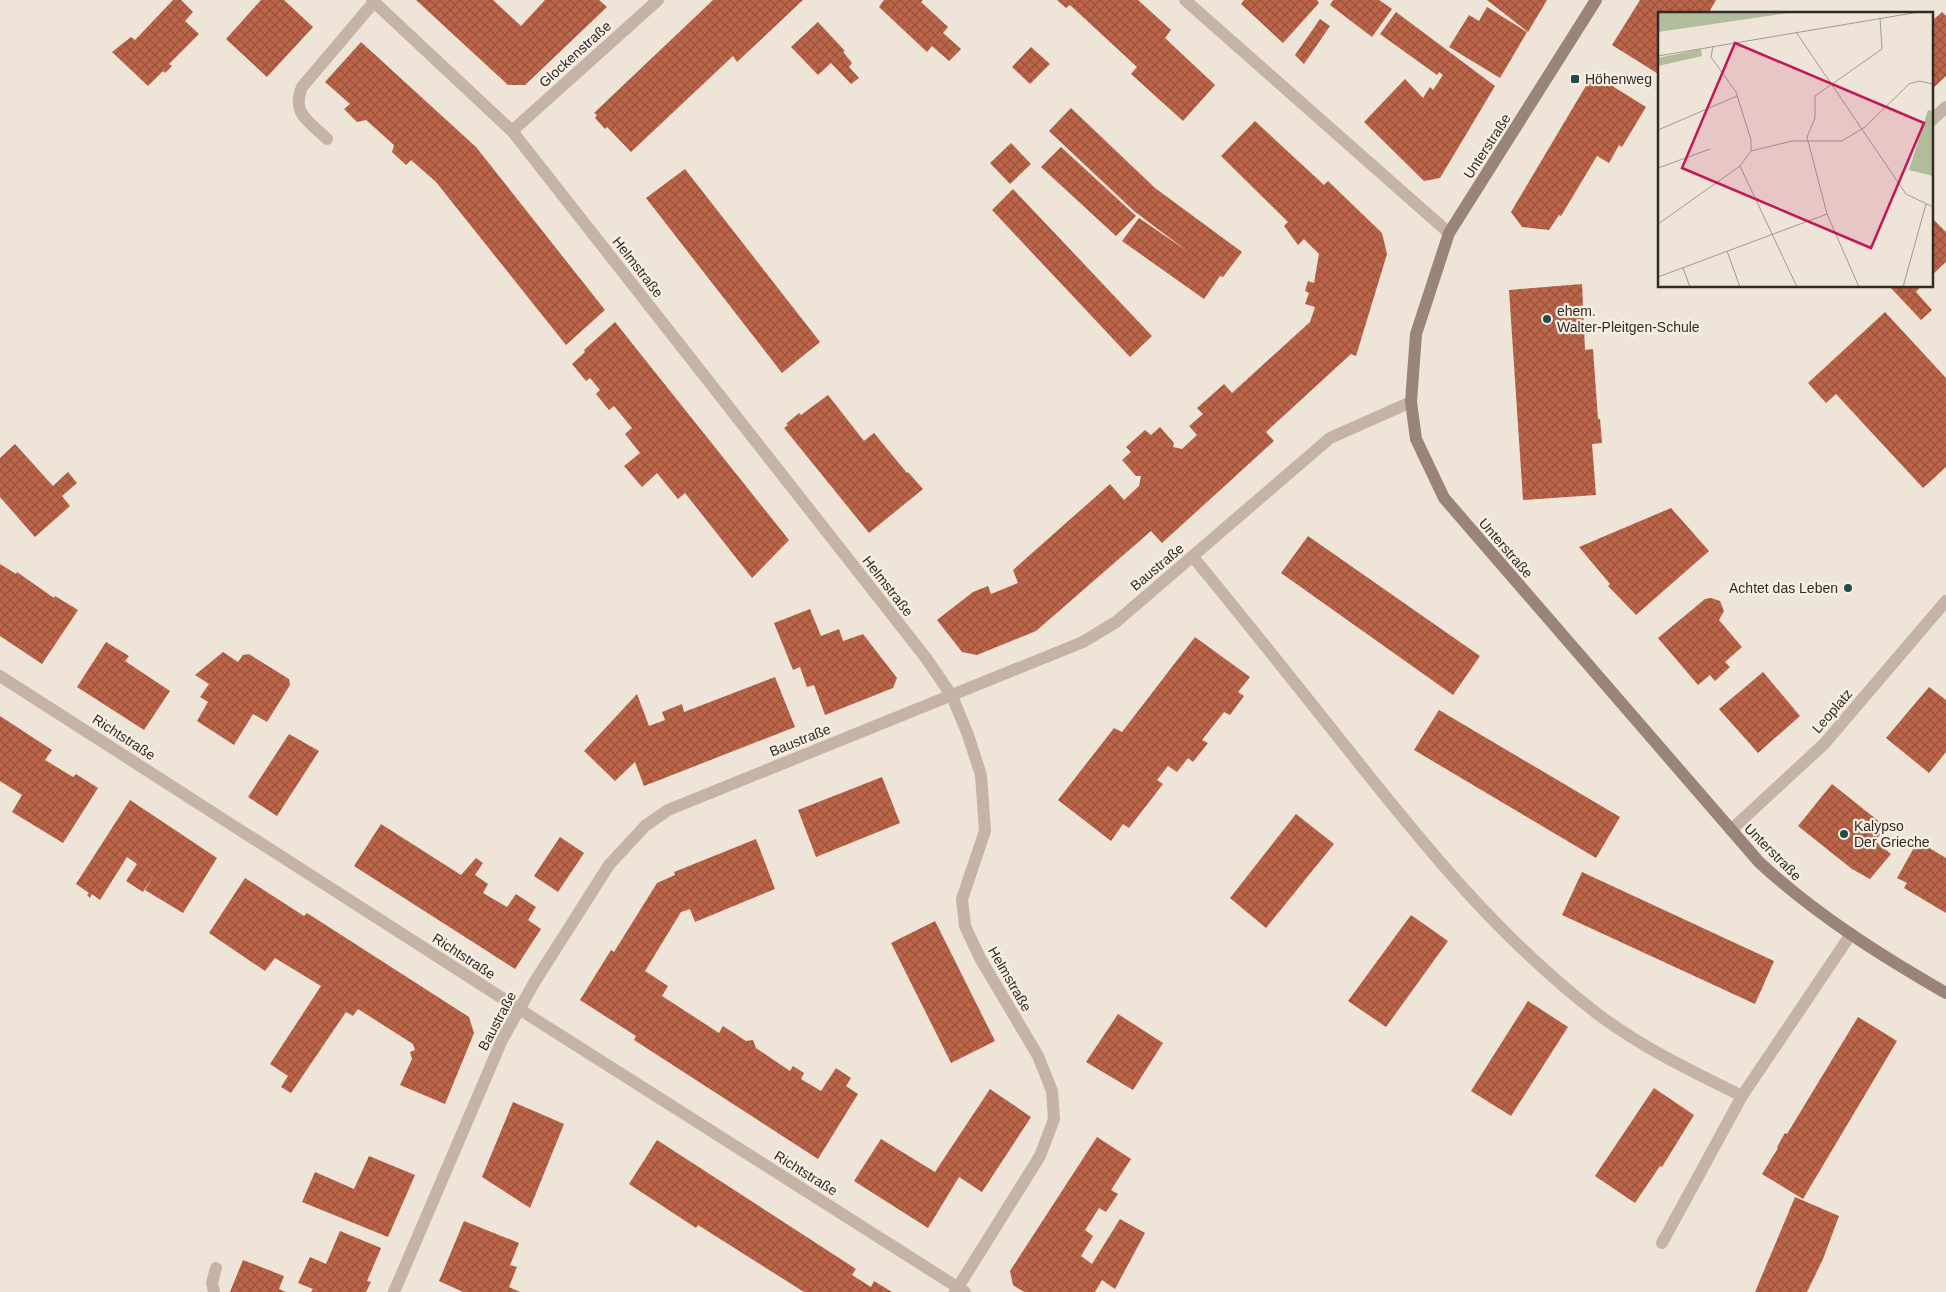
<svg xmlns="http://www.w3.org/2000/svg" width="1946" height="1292" font-family="Helvetica,sans-serif">
	<style>
		.building { fill: url(#building-cross-hatch) }
		.lines { fill: none; stroke-linecap: round; stroke-linejoin: round }
		.lane { stroke: #c5b4a6; stroke-width: 12 }
		.street { stroke: #c5b4a6; stroke-width: 12 }
		.secondary { stroke: #998477; stroke-width: 12 }
		.poi-dot { fill: #1f4c50; stroke: #f7eee4; stroke-width: 2 }
		.labels { text-anchor: middle; stroke-width: 4.5; stroke-linejoin: round; paint-order: stroke }
		.street-label { font-size: 14px; fill: #322a26; stroke: #f7eee4 }
		.poi-label { font-size: 14px; fill: #322a26; stroke: #f7eee4; text-anchor: start }
		.inset-road { fill: none; stroke: #a39a91; stroke-width: 1 }
		.view { fill: #c2185b; fill-opacity: 0.15; stroke: #c2185b; stroke-width: 2.5 }
		.inset-edge { fill: none; stroke: #322a26; stroke-width: 2.5 }
	</style>
	<defs>
		<pattern id="building-cross-hatch" width="8" height="8" patternUnits="userSpaceOnUse" patternTransform="scale(1.25)"><rect width="8" height="8" fill="#bc6549"/><path d="M0 0l8 8M0 8l8-8" fill="none" stroke="#99533d"/></pattern>
	</defs>
	<rect width="100%" height="100%" fill="#efe4d8"/>
	<path class="building" d="M 173,0 L 181,0 L 193,12 L 185,21 L 199,34 L 169,64 L 172,66 L 165,73 L 163,71 L 148,86 L 112,52 L 131,37 L 135,40 Z
		M 261,0 L 284,0 L 313,27 L 267,77 L 226,39 Z
		M 416,0 L 493,0 L 521,26 L 545,0 L 599,0 L 607,7 L 525,85 L 508,85 Z
		M 713,0 L 803,0 L 737,62 L 733,56 L 631,152 L 607,127 L 605,129 L 595,118 L 597,115 L 594,113 Z
		M 884,0 L 923,0 L 921,2 L 948,27 L 943,33 L 961,49 L 949,61 L 932,46 L 927,52 L 879,7 Z
		M 1057,0 L 1138,0 L 1171,30 L 1165,38 L 1215,85 L 1183,121 L 1131,74 L 1137,67 L 1070,5 L 1066,8 Z
		M 1244,0 L 1317,0 L 1319,3 L 1283,43 L 1241,4 Z
		M 1333,0 L 1379,0 L 1392,9 L 1372,37 L 1330,5 Z
		M 1487,0 L 1547,0 L 1528,32 Z
		M 1640,0 L 1716,0 L 1708,14 L 1660,14 L 1660,75 L 1612,45 Z
		M 1487,7 L 1527,32 L 1500,78 L 1449,47 L 1469,15 L 1479,21 Z
		M 1396,12 L 1495,86 L 1440,178 L 1424,181 L 1364,122 L 1405,79 L 1423,98 L 1430,87 L 1433,90 L 1443,75 L 1439,72 L 1437,75 L 1380,34 Z
		M 1942,12 L 1946,16 L 1946,76 L 1932,89 L 1932,21 Z
		M 1320,19 L 1330,26 L 1304,64 L 1295,55 Z
		M 818,22 L 845,51 L 843,52 L 852,63 L 849,67 L 859,78 L 851,84 L 831,63 L 818,75 L 791,47 Z
		M 361,42 L 476,147 L 605,310 L 566,345 L 436,182 L 411,160 L 406,165 L 392,152 L 394,145 L 366,120 L 357,122 L 344,109 L 350,104 L 325,82 Z
		M 1031,47 L 1050,64 L 1030,84 L 1012,67 Z
		M 1593,74 L 1646,107 L 1622,147 L 1619,145 L 1609,163 L 1597,156 L 1561,216 L 1559,215 L 1549,230 L 1522,227 L 1511,212 Z
		M 1071,108 L 1155,188 L 1242,252 L 1223,277 L 1220,276 L 1204,299 L 1122,241 L 1139,218 L 1187,251 L 1134,211 L 1049,131 Z
		M 1255,121 L 1324,185 L 1328,181 L 1382,233 L 1387,254 L 1356,356 L 1351,354 L 1266,432 L 1274,441 L 1162,543 L 1151,531 L 1036,631 L 977,655 L 962,652 L 937,620 L 973,592 L 988,586 L 991,594 L 1018,583 L 1013,570 L 1110,484 L 1124,500 L 1139,486 L 1141,476 L 1136,476 L 1122,460 L 1131,452 L 1126,447 L 1145,430 L 1151,435 L 1160,427 L 1174,443 L 1173,447 L 1182,449 L 1197,435 L 1189,426 L 1203,414 L 1197,408 L 1224,384 L 1232,393 L 1310,322 L 1315,307 L 1305,304 L 1309,293 L 1305,291 L 1308,281 L 1314,283 L 1319,254 L 1304,239 L 1298,245 L 1284,226 L 1288,222 L 1221,156 Z
		M 1011,143 L 1031,164 L 1010,184 L 990,163 Z
		M 1061,147 L 1136,216 L 1116,236 L 1041,167 Z
		M 685,169 L 820,342 L 782,373 L 646,198 Z
		M 1013,189 L 1152,336 L 1130,357 L 992,210 Z
		M 1932,218 L 1946,232 L 1946,262 L 1932,275 Z
		M 1582,284 L 1585,350 L 1593,349 L 1598,419 L 1600,419 L 1602,443 L 1592,444 L 1596,495 L 1523,500 L 1509,290 Z
		M 1889,286 L 1921,286 L 1916,292 L 1932,310 L 1921,320 Z
		M 1885,312 L 1946,378 L 1946,467 L 1923,488 L 1836,394 L 1826,403 L 1808,383 Z
		M 615,322 L 789,540 L 752,578 L 685,493 L 678,499 L 657,473 L 642,487 L 624,466 L 640,453 L 625,434 L 632,428 L 614,406 L 609,410 L 596,394 L 600,390 L 590,378 L 586,381 L 572,364 L 585,352 L 584,350 Z
		M 828,395 L 864,441 L 874,433 L 907,473 L 908,472 L 923,489 L 869,533 L 784,428 L 788,425 L 786,424 L 799,413 L 801,415 Z
		M 15,444 L 53,486 L 68,472 L 77,483 L 62,496 L 70,506 L 35,537 L 0,497 L 0,458 Z
		M 1671,508 L 1709,551 L 1636,615 L 1608,586 L 1610,584 L 1579,547 Z
		M 1308,536 L 1480,656 L 1453,695 L 1281,573 Z
		M 0,564 L 16,574 L 17,572 L 54,598 L 55,596 L 78,610 L 42,664 L 0,636 Z
		M 1711,598 L 1720,601 L 1724,611 L 1719,620 L 1742,647 L 1725,662 L 1730,667 L 1715,681 L 1710,675 L 1698,685 L 1658,638 L 1705,599 Z
		M 810,609 L 821,636 L 839,629 L 843,641 L 863,634 L 897,678 L 893,688 L 825,715 L 814,685 L 807,687 L 800,667 L 793,670 L 774,623 Z
		M 1195,637 L 1250,677 L 1238,692 L 1244,696 L 1230,715 L 1224,712 L 1202,740 L 1208,743 L 1193,762 L 1188,758 L 1177,772 L 1168,766 L 1157,780 L 1163,784 L 1129,828 L 1123,824 L 1111,841 L 1058,800 L 1114,728 L 1122,732 Z
		M 106,642 L 129,656 L 125,661 L 170,691 L 144,730 L 77,687 Z
		M 223,652 L 238,662 L 243,655 L 249,654 L 289,679 L 290,685 L 267,722 L 253,714 L 234,745 L 197,721 L 208,702 L 200,697 L 209,684 L 195,675 Z
		M 1763,672 L 1800,716 L 1758,753 L 1719,709 Z
		M 775,677 L 795,727 L 644,786 L 635,762 L 615,781 L 584,751 L 637,694 L 649,726 L 665,720 L 662,712 L 682,704 L 684,712 Z
		M 1929,687 L 1946,700 L 1946,752 L 1929,773 L 1886,738 Z
		M 1439,710 L 1620,817 L 1596,858 L 1414,750 Z
		M 0,716 L 52,750 L 45,760 L 73,777 L 76,774 L 98,788 L 63,843 L 12,812 L 22,795 L 0,781 Z
		M 289,734 L 319,751 L 277,816 L 248,797 Z
		M 882,777 L 900,823 L 816,857 L 798,810 Z
		M 1832,784 L 1886,827 L 1875,841 L 1891,854 L 1870,879 L 1852,869 L 1798,826 Z
		M 130,800 L 217,858 L 183,913 L 145,890 L 154,874 L 143,892 L 126,881 L 137,864 L 127,857 L 100,900 L 92,894 L 90,898 L 87,895 L 89,893 L 76,884 Z
		M 1296,814 L 1334,844 L 1266,928 L 1230,898 Z
		M 381,824 L 461,875 L 476,858 L 483,863 L 475,875 L 488,884 L 483,893 L 507,907 L 516,894 L 536,907 L 528,920 L 541,929 L 515,969 L 354,866 Z
		M 560,837 L 584,853 L 558,892 L 534,876 Z
		M 756,839 L 775,889 L 695,922 L 690,909 L 681,912 L 645,971 L 668,986 L 662,996 L 719,1033 L 723,1026 L 746,1041 L 753,1040 L 756,1048 L 790,1071 L 793,1066 L 804,1073 L 801,1079 L 821,1091 L 836,1068 L 851,1078 L 846,1086 L 858,1094 L 818,1159 L 634,1040 L 636,1036 L 580,1000 L 611,950 L 614,952 L 657,883 L 675,875 L 674,872 Z
		M 1921,843 L 1946,858 L 1946,913 L 1904,888 L 1907,883 L 1897,878 L 1915,846 L 1919,848 Z
		M 1582,872 L 1774,961 L 1755,1004 L 1562,915 Z
		M 245,878 L 304,916 L 307,913 L 469,1017 L 474,1033 L 445,1104 L 400,1085 L 412,1059 L 410,1052 L 415,1050 L 413,1044 L 358,1009 L 353,1016 L 346,1012 L 291,1093 L 281,1087 L 288,1076 L 270,1064 L 321,986 L 275,958 L 265,971 L 209,933 Z
		M 1411,915 L 1448,941 L 1386,1027 L 1348,1001 Z
		M 935,921 L 995,1041 L 951,1063 L 891,943 Z
		M 1528,1001 L 1568,1027 L 1511,1116 L 1471,1091 Z
		M 1118,1014 L 1163,1043 L 1133,1090 L 1086,1062 Z
		M 1858,1017 L 1897,1041 L 1803,1199 L 1762,1174 L 1778,1148 L 1777,1147 L 1785,1133 L 1787,1134 Z
		M 1654,1088 L 1694,1115 L 1662,1167 L 1660,1166 L 1635,1203 L 1595,1176 Z
		M 990,1089 L 1031,1117 L 982,1192 L 959,1177 L 928,1228 L 854,1181 L 881,1139 L 935,1172 Z
		M 513,1102 L 564,1124 L 530,1208 L 482,1177 Z
		M 1097,1137 L 1131,1159 L 1111,1190 L 1118,1194 L 1106,1212 L 1099,1208 L 1085,1230 L 1093,1236 L 1081,1256 L 1092,1264 L 1120,1219 L 1145,1233 L 1115,1289 L 1102,1280 L 1095,1292 L 1024,1292 L 1013,1285 L 1010,1271 Z
		M 657,1140 L 856,1269 L 852,1275 L 871,1287 L 874,1281 L 892,1292 L 804,1292 L 698,1225 L 696,1228 L 629,1184 Z
		M 369,1156 L 415,1175 L 388,1237 L 302,1202 L 315,1172 L 354,1189 Z
		M 1795,1197 L 1839,1216 L 1823,1259 L 1807,1292 L 1755,1292 Z
		M 464,1221 L 519,1243 L 510,1265 L 517,1267 L 509,1287 L 520,1292 L 463,1292 L 439,1281 Z
		M 340,1231 L 381,1248 L 367,1281 L 371,1282 L 366,1292 L 311,1292 L 313,1289 L 298,1283 L 310,1257 L 326,1264 Z
		M 243,1260 L 284,1276 L 279,1289 L 286,1292 L 230,1292 Z"/>
	<g class="lines">
		<path class="lane" d="M 327,139 C 309,121 291,114 302,87 L 374,2
			M 1193,557 C 1246,621 1298,687 1350,752 C 1427,849 1500,939 1599,1015 C 1643,1048 1693,1072 1742,1096
			M 1662,1243 L 1742,1096 L 1851,934
			M 214,1292 L 212,1283 L 216,1268"/>
		<path class="street" d="M 372,0 L 512,131 L 926,658 L 952,696 L 968,735 L 981,775 L 985,831 L 962,899 L 965,926 L 980,958 L 1038,1056 L 1052,1091 L 1054,1119 L 1040,1156 L 955,1292
			M 1185,0 L 1449,233
			M 1932,120 L 1946,107
			M 512,131 L 658,0
			M 0,676 L 519,1009 L 965,1292
			M 1731,830 L 1824,744 L 1946,601
			M 394,1292 L 502,1040 L 534,983 L 609,865 L 645,826 L 668,810 L 1083,642 L 1116,622 L 1330,438 L 1411,402"/>
		<path class="secondary" d="M 1596,0 L 1449,233 L 1416,334 L 1411,402 L 1416,439 L 1444,498 L 1759,862 C 1815,914 1880,955 1946,993"/>
	</g>
	<g class="poi-dot">
		<rect x="1570" y="74" width="10" height="10" rx="2.5"/>
		<circle cx="1547" cy="319" r="5"/>
		<circle cx="1848" cy="588" r="5"/>
		<circle cx="1844" cy="834" r="5"/>
	</g>
	<g class="labels">
		<g class="street-label">
			<text transform="translate(575 54) rotate(-42)" y="5">Glockenstraße</text>
			<text transform="translate(1487 146) rotate(-57)" y="5">Unterstraße</text>
			<text transform="translate(638 267) rotate(52)" y="5">Helmstraße</text>
			<text transform="translate(1506 548) rotate(49)" y="5">Unterstraße</text>
			<text transform="translate(1157 567) rotate(-40)" y="5">Baustraße</text>
			<text transform="translate(888 586) rotate(52)" y="5">Helmstraße</text>
			<text transform="translate(1832 711) rotate(-49)" y="5">Leoplatz</text>
			<text transform="translate(124 737) rotate(33)" y="5">Richtstraße</text>
			<text transform="translate(800 740) rotate(-22)" y="5">Baustraße</text>
			<text transform="translate(1773 852) rotate(45)" y="5">Unterstraße</text>
			<text transform="translate(464 956) rotate(33)" y="5">Richtstraße</text>
			<text transform="translate(1010 979) rotate(60)" y="5">Helmstraße</text>
			<text transform="translate(497 1021) rotate(-62)" y="5">Baustraße</text>
			<text transform="translate(806 1173) rotate(32)" y="5">Richtstraße</text>
		</g>
		<g class="poi-label">
			<text x="1585" y="84">Höhenweg</text>
			<text x="1557" y="316">ehem.<tspan x="1557" dy="16">Walter-Pleitgen-Schule</tspan></text>
			<text x="1838" y="593" text-anchor="end">Achtet das Leben</text>
			<text x="1854" y="831">Kalypso<tspan x="1854" dy="16">Der Grieche</tspan></text>
		</g>
	</g>
	<g transform="translate(1658 12)">
		<rect width="275" height="275" fill="#efe4d8"/>
		<path d="M 43,37 L 44,44 L 0,54 L 0,46 Z" fill="#b0bc9a"/>
		<path d="M 0,0 L 137,0 L 0,20 Z" fill="#b0bc9a"/>
		<path d="M 270,98 L 275,99 L 275,164 L 251,158 Z" fill="#b0bc9a"/>
		<path class="inset-road" d="M 138,20 L 248,182 L 275,195M 0,44 L 261,0M 0,118 L 79,84M 93,139 L 134,129 L 184,129 L 207,115 L 251,72 L 261,69 L 275,72M 82,154 L 139,275M 0,156 L 52,137M 0,212 L 82,154 L 93,139 L 93,128 L 78,80 L 53,45 L 55,34M 69,239 L 82,275M 25,256 L 32,275M 0,265 L 169,202M 201,275 L 169,202 L 149,125 L 157,106 L 157,84 L 224,37 L 222,6M 245,275 L 268,192"/>
		<path class="view" d="M 77,31 L 266,111 L 213,236 L 24,156 Z"/>
		<rect width="275" height="275" class="inset-edge"/>
	</g>
</svg>
